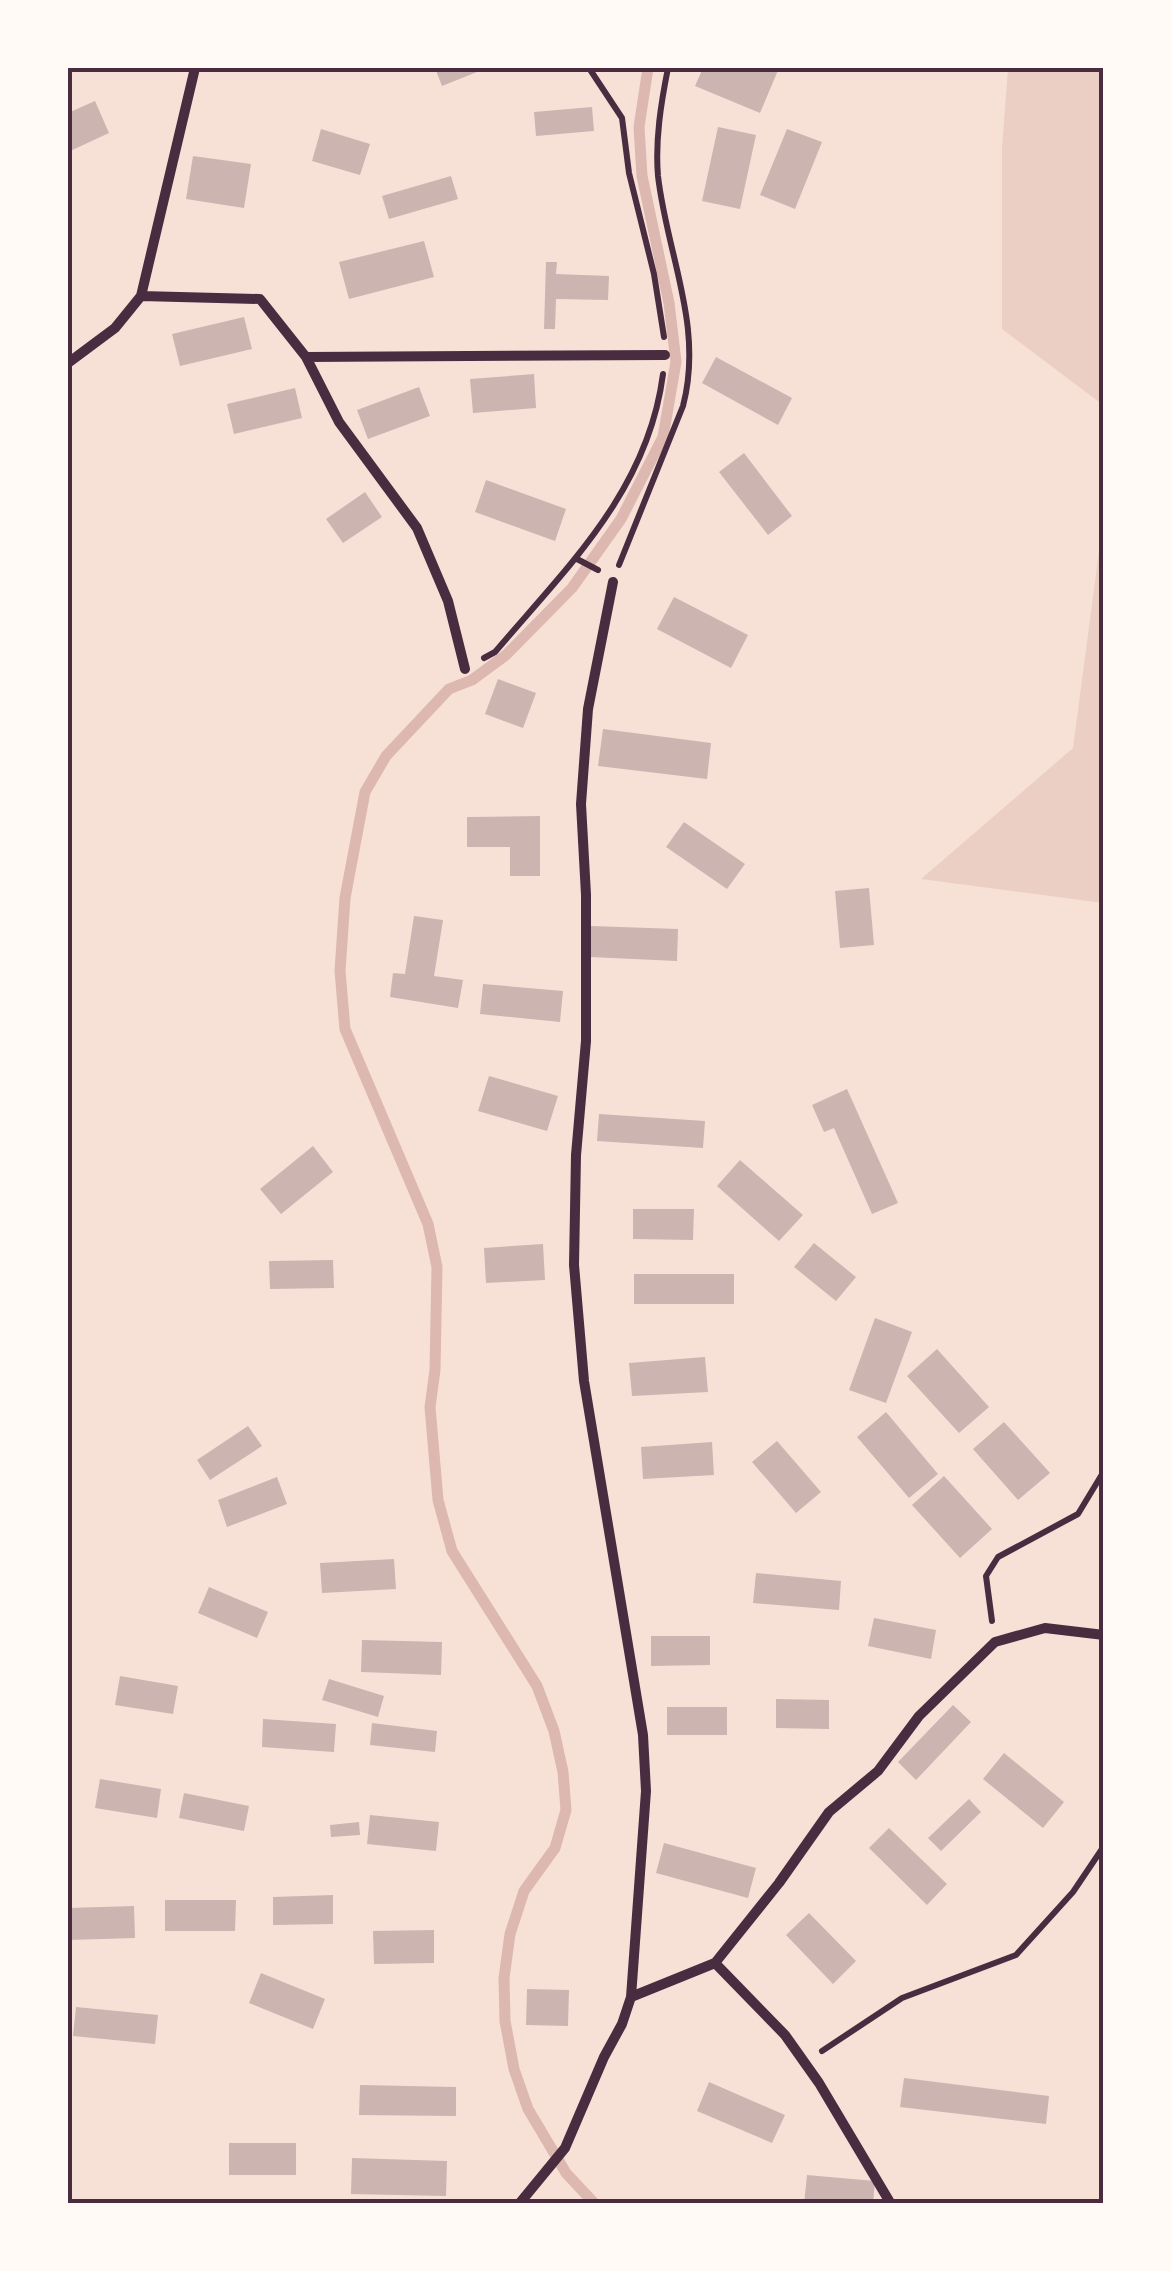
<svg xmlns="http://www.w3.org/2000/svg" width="1171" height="2271" font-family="'Varela Round',sans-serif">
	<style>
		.green { fill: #ebcfc5 }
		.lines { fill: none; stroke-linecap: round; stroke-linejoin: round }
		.stream { stroke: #dcb8b0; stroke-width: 11 }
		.building { fill: #ccb4b1 }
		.path { stroke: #4a2c40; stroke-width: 6 }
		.minor { stroke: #4a2c40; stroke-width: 10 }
		.neatline { fill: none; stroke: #4a2c40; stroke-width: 4 }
	</style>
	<rect width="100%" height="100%" fill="#f7e1d7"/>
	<path class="green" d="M 1008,68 L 1103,68 L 1103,405 L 1002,329 L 1002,147 Z
		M 1103,521 L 1103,903 L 921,879 L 1073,748 Z"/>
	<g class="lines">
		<path class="stream" d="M 595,2204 L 566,2173 L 528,2109 L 514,2069 L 505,2021 L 504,1978 L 510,1934 L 524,1891 L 555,1848 L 566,1810 L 563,1772 L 554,1731 L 537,1686 L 452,1551 L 438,1500 L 430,1407 L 435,1370 L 437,1267 L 428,1224 L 345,1029 L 340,971 L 345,898 L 365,792 L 386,756 L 449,689 L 472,680 L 506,655 L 572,588 L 621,519 L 663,437 L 676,362 L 669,303 L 642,176 L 639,127 L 648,68"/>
	</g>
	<path class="building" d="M 435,68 L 487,68 L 442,86 Z
		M 703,68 L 779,68 L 760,113 L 695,86 Z
		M 95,101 L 109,133 L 68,152 L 68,113 Z
		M 592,107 L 594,131 L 536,136 L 534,112 Z
		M 718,127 L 756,135 L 740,209 L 702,201 Z
		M 321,129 L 370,144 L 360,175 L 312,161 Z
		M 787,129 L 822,142 L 795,209 L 760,195 Z
		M 193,156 L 251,164 L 244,208 L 186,199 Z
		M 451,176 L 458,199 L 389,219 L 382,196 Z
		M 424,241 L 434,277 L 349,299 L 339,262 Z
		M 546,262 L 557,262 L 556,274 L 609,276 L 608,300 L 556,299 L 555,329 L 544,329 Z
		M 244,317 L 252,349 L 180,366 L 172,334 Z
		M 716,357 L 792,398 L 778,425 L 702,383 Z
		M 534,374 L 536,408 L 473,413 L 470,379 Z
		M 419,387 L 430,416 L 368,439 L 357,410 Z
		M 295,388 L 302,418 L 234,434 L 227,404 Z
		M 744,453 L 792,516 L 768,535 L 719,472 Z
		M 486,480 L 566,509 L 555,541 L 475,512 Z
		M 365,492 L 382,517 L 343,543 L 326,519 Z
		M 674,597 L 748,635 L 731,668 L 657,629 Z
		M 498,679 L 536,693 L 523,728 L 485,714 Z
		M 603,729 L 711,743 L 707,779 L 598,766 Z
		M 540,816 L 540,876 L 510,876 L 510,847 L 467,847 L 467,817 Z
		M 684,822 L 745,864 L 727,889 L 666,847 Z
		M 869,888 L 874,945 L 840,948 L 835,891 Z
		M 414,916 L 443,920 L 434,976 L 463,980 L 458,1008 L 390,997 L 393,973 L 405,974 Z
		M 591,926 L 678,929 L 677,961 L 590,957 Z
		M 483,984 L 563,991 L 560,1022 L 480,1014 Z
		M 489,1076 L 558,1096 L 547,1131 L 478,1111 Z
		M 847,1089 L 898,1203 L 872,1214 L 834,1128 L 824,1132 L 812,1105 Z
		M 599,1114 L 705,1121 L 703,1148 L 597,1141 Z
		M 313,1146 L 333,1172 L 281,1214 L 260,1189 Z
		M 740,1160 L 803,1215 L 779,1241 L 717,1186 Z
		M 633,1209 L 694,1209 L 693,1240 L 633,1239 Z
		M 814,1243 L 856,1277 L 836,1301 L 794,1267 Z
		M 543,1244 L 545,1280 L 486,1283 L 484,1248 Z
		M 333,1260 L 334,1288 L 270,1289 L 269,1261 Z
		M 634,1274 L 734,1274 L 734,1304 L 634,1304 Z
		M 875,1318 L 912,1332 L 886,1403 L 849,1390 Z
		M 937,1349 L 989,1407 L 959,1433 L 907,1376 Z
		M 705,1357 L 708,1392 L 632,1396 L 629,1363 Z
		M 886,1412 L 938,1474 L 909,1498 L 857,1437 Z
		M 1004,1422 L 1050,1473 L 1018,1500 L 973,1449 Z
		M 248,1426 L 262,1446 L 210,1480 L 197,1460 Z
		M 777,1441 L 821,1492 L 796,1513 L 752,1462 Z
		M 712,1442 L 714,1475 L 643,1479 L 641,1447 Z
		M 944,1476 L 992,1529 L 960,1558 L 912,1505 Z
		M 277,1477 L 287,1504 L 227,1527 L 218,1500 Z
		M 394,1559 L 396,1589 L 322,1593 L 320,1563 Z
		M 756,1573 L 841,1581 L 839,1610 L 753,1603 Z
		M 209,1587 L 268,1612 L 257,1638 L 198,1613 Z
		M 874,1618 L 936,1630 L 931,1659 L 868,1646 Z
		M 651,1636 L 710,1636 L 710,1665 L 651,1666 Z
		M 362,1640 L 442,1642 L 441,1675 L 361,1672 Z
		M 120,1676 L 178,1686 L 173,1714 L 115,1705 Z
		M 329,1679 L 384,1696 L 378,1717 L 322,1700 Z
		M 776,1699 L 829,1700 L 829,1729 L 776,1728 Z
		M 953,1705 L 971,1722 L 916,1780 L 898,1762 Z
		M 667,1707 L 727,1707 L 727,1735 L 667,1735 Z
		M 263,1719 L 336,1724 L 334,1752 L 262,1747 Z
		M 372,1723 L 437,1731 L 435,1752 L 370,1745 Z
		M 1004,1753 L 1064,1802 L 1043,1828 L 983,1779 Z
		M 100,1779 L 161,1789 L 157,1818 L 95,1808 Z
		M 184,1793 L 249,1806 L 244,1831 L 179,1818 Z
		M 969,1799 L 981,1812 L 941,1851 L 928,1838 Z
		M 370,1815 L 439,1822 L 436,1851 L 367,1844 Z
		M 359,1822 L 360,1835 L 331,1837 L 330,1825 Z
		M 889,1828 L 947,1884 L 927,1905 L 869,1848 Z
		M 664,1843 L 756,1868 L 748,1898 L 656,1873 Z
		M 333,1895 L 333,1924 L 273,1925 L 273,1897 Z
		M 165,1900 L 236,1900 L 235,1931 L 165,1931 Z
		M 134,1906 L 135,1938 L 68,1940 L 68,1908 Z
		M 809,1913 L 856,1961 L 833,1984 L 786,1935 Z
		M 434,1930 L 434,1963 L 374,1964 L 373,1931 Z
		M 261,1973 L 325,1999 L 313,2029 L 249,2003 Z
		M 527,1989 L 569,1990 L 568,2026 L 526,2025 Z
		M 76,2007 L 158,2015 L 155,2044 L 73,2036 Z
		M 904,2078 L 1049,2096 L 1046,2124 L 900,2107 Z
		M 709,2082 L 785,2115 L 772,2143 L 697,2111 Z
		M 360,2085 L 456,2087 L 456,2116 L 359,2115 Z
		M 229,2143 L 296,2143 L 296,2175 L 229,2175 Z
		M 352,2158 L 447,2161 L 446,2196 L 351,2194 Z
		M 807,2175 L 875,2181 L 873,2204 L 804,2204 Z"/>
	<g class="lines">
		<path class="path" d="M 589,68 L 622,118 L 629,173 L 654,274 L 664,337
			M 577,559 L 598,570
			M 619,565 L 683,406 C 704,326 667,255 658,176 C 655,140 661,103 668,68
			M 484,658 L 495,652 C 567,567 648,491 663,374
			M 992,1621 L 986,1576 L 998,1557 L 1078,1514 L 1104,1471
			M 822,2051 L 902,1998 L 1016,1955 L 1073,1892 L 1104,1846"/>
		<path class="minor" d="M 141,296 L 260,299 L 306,357 L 665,355
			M 306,357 L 339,422 L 417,528 L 448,601 L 465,669
			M 68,363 L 115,328 L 141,296 L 195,68
			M 715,1963 L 785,2035 L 819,2083 L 891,2204
			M 631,1997 L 715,1963 L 779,1883 L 829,1812 L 878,1771 L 919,1716 L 995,1642 L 1045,1628 L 1104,1635
			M 519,2204 L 565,2148 L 604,2057 L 622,2024 L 631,1997 L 646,1791 L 643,1735 L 584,1381 L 574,1265 L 576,1155 L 586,1041 L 586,895 L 581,804 L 588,709 L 613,582"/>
	</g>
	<rect width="1171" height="2271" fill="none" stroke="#fffaf5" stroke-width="140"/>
	<rect x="70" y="70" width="1031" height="2131" class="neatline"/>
</svg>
